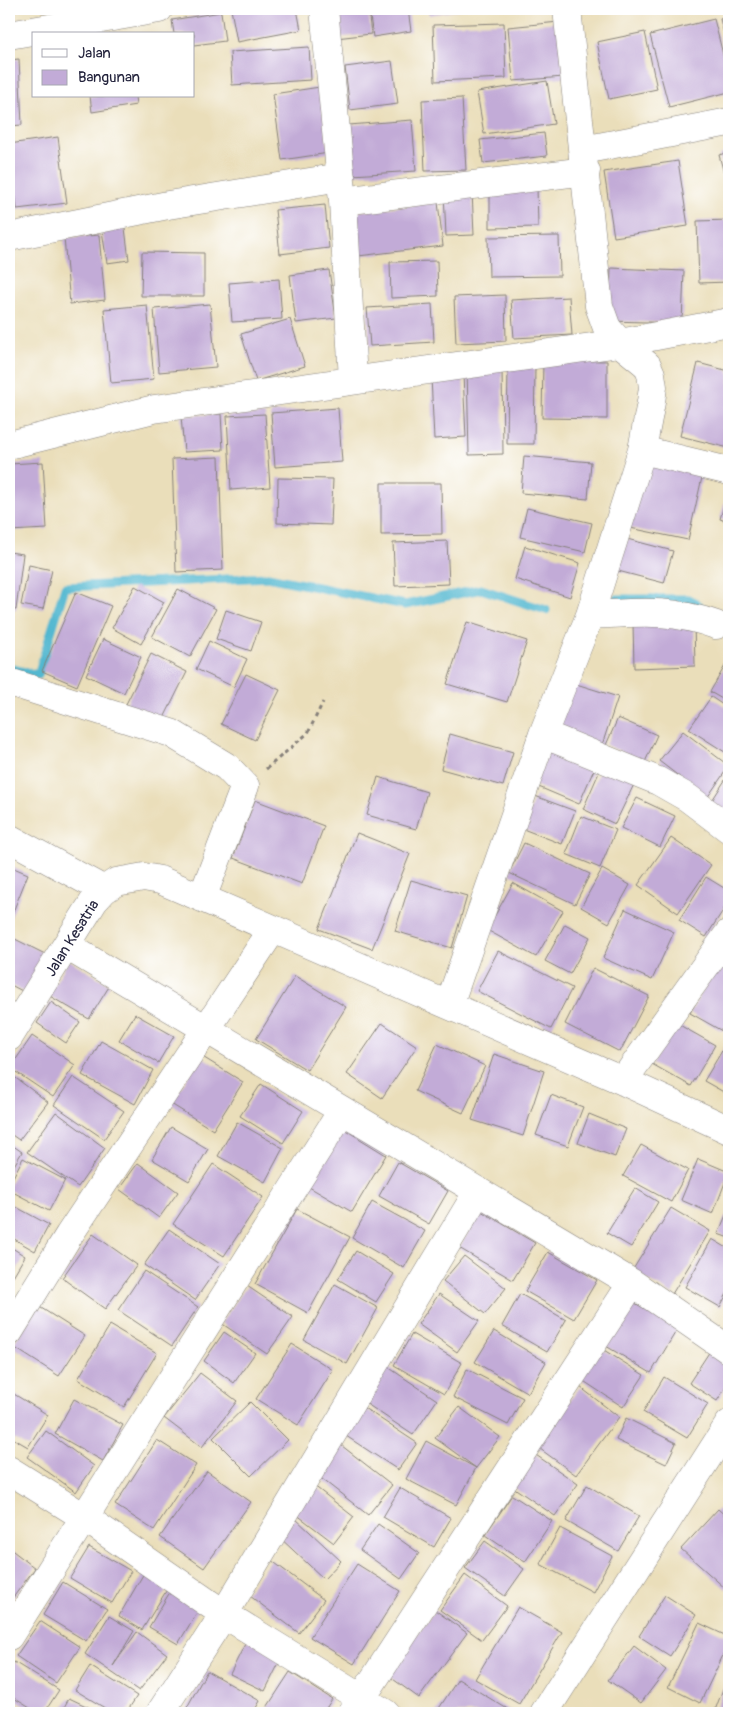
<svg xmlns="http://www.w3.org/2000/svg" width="738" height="1722" font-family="Pangolin,sans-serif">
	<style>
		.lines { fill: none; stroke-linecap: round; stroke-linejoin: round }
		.stream { stroke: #52b8d0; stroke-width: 9 }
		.building { fill: #c2abd7 }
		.minor-casing { stroke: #86807a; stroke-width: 29 }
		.path { stroke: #86807a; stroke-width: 3; stroke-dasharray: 4 4; stroke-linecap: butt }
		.minor { stroke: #fff; stroke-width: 28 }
		.labels { text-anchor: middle; stroke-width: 4; stroke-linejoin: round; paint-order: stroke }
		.street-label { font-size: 15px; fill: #22223b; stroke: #fff }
	</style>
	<rect width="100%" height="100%" fill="#fff"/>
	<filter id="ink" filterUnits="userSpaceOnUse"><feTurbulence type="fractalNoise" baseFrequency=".02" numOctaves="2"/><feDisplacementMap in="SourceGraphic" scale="10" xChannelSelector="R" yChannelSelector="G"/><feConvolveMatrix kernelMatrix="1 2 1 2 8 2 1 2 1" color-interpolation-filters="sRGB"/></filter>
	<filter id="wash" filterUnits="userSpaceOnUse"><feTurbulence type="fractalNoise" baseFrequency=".0096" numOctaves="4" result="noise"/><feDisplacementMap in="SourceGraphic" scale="20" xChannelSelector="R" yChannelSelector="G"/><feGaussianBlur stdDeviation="1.12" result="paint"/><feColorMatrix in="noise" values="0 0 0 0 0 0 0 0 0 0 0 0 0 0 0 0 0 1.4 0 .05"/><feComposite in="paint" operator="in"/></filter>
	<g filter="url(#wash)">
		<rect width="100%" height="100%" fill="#eadeba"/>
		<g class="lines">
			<path class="stream" d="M 616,599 L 689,599 L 707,612
				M 9,668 L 38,675 L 65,587 L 268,577 L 405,605 L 481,589 L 546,610"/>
		</g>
		<g id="blocks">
			<path class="building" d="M 231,9 L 297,9 L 301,30 L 237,42 Z
				M 368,9 L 371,34 L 336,38 L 333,10 Z
				M 369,9 L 408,9 L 411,31 L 373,37 Z
				M 428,9 L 459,9 L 459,10 L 429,15 Z
				M 221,12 L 225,41 L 194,45 L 194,34 L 174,34 L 172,20 Z
				M 729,16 L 729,52 L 720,19 Z
				M 714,19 L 729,78 L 729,92 L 669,107 L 650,35 Z
				M 559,22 L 564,77 L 513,81 L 508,27 Z
				M 504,23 L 506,78 L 435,81 L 433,25 Z
				M 645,32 L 657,89 L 609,99 L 597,42 Z
				M 309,47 L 311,80 L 232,85 L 230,52 Z
				M 19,59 L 22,125 L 9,126 L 9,60 Z
				M 392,61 L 398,104 L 350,110 L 345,67 Z
				M 547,81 L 554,124 L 484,134 L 477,92 Z
				M 320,87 L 329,153 L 282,160 L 273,94 Z
				M 90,96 L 135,96 L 136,105 L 92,112 Z
				M 462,98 L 466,170 L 425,171 L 422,100 Z
				M 412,120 L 416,171 L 352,175 L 349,125 Z
				M 544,133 L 547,156 L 483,163 L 480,140 Z
				M 58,137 L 67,203 L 17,209 L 9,144 Z
				M 729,152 L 729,192 L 719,155 Z
				M 678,161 L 688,226 L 614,237 L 604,172 Z
				M 537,186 L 538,227 L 490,228 L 490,187 Z
				M 472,191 L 474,235 L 446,236 L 444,192 Z
				M 438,202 L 443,246 L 358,256 L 353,212 Z
				M 325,205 L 329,248 L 280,254 L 275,210 Z
				M 124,220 L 129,260 L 107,263 L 101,224 Z
				M 729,220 L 729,282 L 699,283 L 697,221 Z
				M 99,235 L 105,300 L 70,304 L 64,238 Z
				M 559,236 L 560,276 L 489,277 L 488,237 Z
				M 142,252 L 204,253 L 204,296 L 141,296 Z
				M 437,261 L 438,296 L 391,298 L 390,262 Z
				M 611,268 L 684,271 L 682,323 L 609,321 Z
				M 329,270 L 336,318 L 296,323 L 290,275 Z
				M 279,279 L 282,319 L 232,322 L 229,283 Z
				M 505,295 L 506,341 L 456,343 L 454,297 Z
				M 569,297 L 572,335 L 514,338 L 511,300 Z
				M 210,304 L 216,367 L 159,372 L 154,309 Z
				M 432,304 L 434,342 L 370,346 L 367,308 Z
				M 147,305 L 154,379 L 111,383 L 104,309 Z
				M 290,319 L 305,366 L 256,381 L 241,334 Z
				M 543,360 L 607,361 L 607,419 L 542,418 Z
				M 698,363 L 729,371 L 729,448 L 680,436 Z
				M 508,366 L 535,366 L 534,444 L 507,444 Z
				M 502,367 L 503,454 L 469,455 L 467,368 Z
				M 463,375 L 466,437 L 434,439 L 431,377 Z
				M 338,408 L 342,462 L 275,467 L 271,413 Z
				M 221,414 L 223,450 L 184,452 L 181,416 Z
				M 265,414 L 270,487 L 231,490 L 227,416 Z
				M 524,456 L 591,462 L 588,499 L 521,493 Z
				M 219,457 L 223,570 L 176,572 L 172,459 Z
				M 645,461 L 703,473 L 688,540 L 630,528 Z
				M 43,462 L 47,529 L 9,531 L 9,464 Z
				M 278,478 L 333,479 L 331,525 L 277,523 Z
				M 381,483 L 441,483 L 442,534 L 381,535 Z
				M 729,488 L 729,522 L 720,519 Z
				M 527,508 L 592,523 L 585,552 L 520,537 Z
				M 627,539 L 673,551 L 664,583 L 618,571 Z
				M 447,541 L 449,584 L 395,586 L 393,543 Z
				M 525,546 L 580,563 L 570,597 L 515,579 Z
				M 9,552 L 23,554 L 16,610 L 9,609 Z
				M 29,565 L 52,570 L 43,609 L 21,605 Z
				M 135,586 L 164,602 L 141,644 L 112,628 Z
				M 178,589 L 216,609 L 190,657 L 152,637 Z
				M 76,592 L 111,606 L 77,686 L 42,671 Z
				M 226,610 L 261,622 L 251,651 L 216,639 Z
				M 467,622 L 527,641 L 507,702 L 447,684 Z
				M 694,622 L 695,666 L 634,668 L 633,623 Z
				M 103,639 L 141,657 L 124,693 L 86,675 Z
				M 209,641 L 247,659 L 234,687 L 196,669 Z
				M 151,654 L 187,672 L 162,722 L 126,704 Z
				M 729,659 L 729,703 L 710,692 Z
				M 246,674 L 280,690 L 255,740 L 221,724 Z
				M 573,683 L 618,697 L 601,748 L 556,734 Z
				M 711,697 L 729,709 L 728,754 L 689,729 Z
				M 618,718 L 657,735 L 645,762 L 606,745 Z
				M 683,731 L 729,766 L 707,798 L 659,761 Z
				M 450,734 L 513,752 L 503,786 L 441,769 Z
				M 553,741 L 598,760 L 579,804 L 534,785 Z
				M 604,761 L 638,776 L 615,824 L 583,809 Z
				M 729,774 L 729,814 L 711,802 Z
				M 378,777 L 427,792 L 416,829 L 367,815 Z
				M 535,796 L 575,811 L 562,844 L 523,829 Z
				M 637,798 L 675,816 L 660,847 L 621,828 Z
				M 255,800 L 324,826 L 302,884 L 233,858 Z
				M 581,816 L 616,830 L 600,868 L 566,854 Z
				M 357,833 L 410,854 L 372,949 L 319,929 Z
				M 671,838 L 711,865 L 678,913 L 638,885 Z
				M 524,843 L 590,874 L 575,904 L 509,873 Z
				M 9,866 L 28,874 L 11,917 L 9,916 Z
				M 602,869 L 630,885 L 609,923 L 581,907 Z
				M 706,877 L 729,891 L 729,901 L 706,937 L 679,920 Z
				M 411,880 L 467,896 L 452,948 L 395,931 Z
				M 513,883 L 563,911 L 536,957 L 487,930 Z
				M 625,909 L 674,932 L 652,980 L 603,958 Z
				M 565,924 L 590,937 L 570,974 L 545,961 Z
				M 9,936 L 45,954 L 26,993 L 9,984 Z
				M 498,951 L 572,988 L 551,1029 L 477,991 Z
				M 722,958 L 729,962 L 729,1019 L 722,1031 L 690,1013 Z
				M 69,960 L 110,985 L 89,1019 L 48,995 Z
				M 593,968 L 649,996 L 620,1052 L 565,1024 Z
				M 295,976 L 346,1007 L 307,1070 L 256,1039 Z
				M 51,1002 L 80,1022 L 66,1043 L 37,1023 Z
				M 135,1014 L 174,1036 L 158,1063 L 119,1040 Z
				M 382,1023 L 417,1046 L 382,1098 L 347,1074 Z
				M 676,1023 L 715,1045 L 691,1086 L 652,1064 Z
				M 32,1036 L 75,1065 L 53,1097 L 10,1068 Z
				M 729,1039 L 729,1095 L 704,1081 Z
				M 101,1041 L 153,1070 L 135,1104 L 82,1075 Z
				M 437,1044 L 485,1066 L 463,1113 L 415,1091 Z
				M 494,1054 L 544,1071 L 523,1136 L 472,1120 Z
				M 201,1056 L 243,1082 L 213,1130 L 171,1104 Z
				M 9,1073 L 48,1102 L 19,1140 L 9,1133 Z
				M 73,1077 L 124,1111 L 104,1139 L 54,1105 Z
				M 261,1084 L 303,1111 L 283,1143 L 240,1116 Z
				M 551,1095 L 583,1107 L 568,1146 L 536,1135 Z
				M 56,1112 L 105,1148 L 78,1187 L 27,1152 Z
				M 589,1114 L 626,1129 L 615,1157 L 578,1143 Z
				M 237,1122 L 283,1148 L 265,1182 L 218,1156 Z
				M 171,1127 L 208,1149 L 189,1181 L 152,1159 Z
				M 344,1129 L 386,1155 L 352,1212 L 309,1187 Z
				M 9,1143 L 22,1152 L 9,1174 Z
				M 641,1145 L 688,1170 L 671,1202 L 623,1176 Z
				M 23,1158 L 65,1180 L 49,1211 L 9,1190 L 9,1185 Z
				M 698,1159 L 729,1172 L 713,1214 L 681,1200 Z
				M 398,1162 L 448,1191 L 429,1224 L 379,1196 Z
				M 138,1163 L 178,1192 L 159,1218 L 119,1189 Z
				M 213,1164 L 263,1197 L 224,1256 L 173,1224 Z
				M 635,1188 L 658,1202 L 631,1247 L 607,1233 Z
				M 372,1202 L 425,1231 L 404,1268 L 352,1238 Z
				M 9,1203 L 49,1225 L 35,1251 L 9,1236 Z
				M 671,1208 L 710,1231 L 672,1294 L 632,1271 Z
				M 729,1208 L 729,1238 L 718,1234 Z
				M 297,1209 L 350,1237 L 308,1313 L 255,1284 Z
				M 481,1211 L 535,1243 L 513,1280 L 459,1248 Z
				M 169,1229 L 220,1264 L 195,1300 L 144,1265 Z
				M 93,1234 L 137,1265 L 105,1309 L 62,1278 Z
				M 712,1239 L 729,1249 L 729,1290 L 720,1307 L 685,1287 Z
				M 9,1246 L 25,1256 L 9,1283 Z
				M 356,1251 L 394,1274 L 376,1302 L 338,1279 Z
				M 548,1252 L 597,1280 L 574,1319 L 525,1291 Z
				M 464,1256 L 506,1288 L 485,1314 L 443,1281 Z
				M 144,1271 L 198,1307 L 172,1346 L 118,1310 Z
				M 335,1284 L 378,1308 L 347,1364 L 304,1340 Z
				M 247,1286 L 293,1317 L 267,1354 L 221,1323 Z
				M 439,1294 L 479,1321 L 457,1352 L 418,1324 Z
				M 520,1294 L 566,1320 L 547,1352 L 502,1326 Z
				M 628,1299 L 678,1328 L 651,1373 L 601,1343 Z
				M 38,1306 L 85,1336 L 59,1376 L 12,1346 Z
				M 110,1325 L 157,1353 L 124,1407 L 78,1379 Z
				M 494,1331 L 546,1362 L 528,1393 L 475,1362 Z
				M 224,1332 L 255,1353 L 234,1383 L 204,1361 Z
				M 412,1334 L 462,1363 L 444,1394 L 394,1365 Z
				M 292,1344 L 333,1370 L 298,1425 L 256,1399 Z
				M 599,1347 L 644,1375 L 623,1407 L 579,1378 Z
				M 710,1351 L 729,1364 L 729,1382 L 717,1401 L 689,1383 Z
				M 385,1365 L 437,1400 L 413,1435 L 361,1400 Z
				M 467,1369 L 523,1398 L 508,1425 L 453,1397 Z
				M 200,1373 L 237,1401 L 202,1447 L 164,1418 Z
				M 664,1377 L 708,1404 L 687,1438 L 643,1412 Z
				M 580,1387 L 619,1417 L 576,1475 L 536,1446 Z
				M 9,1391 L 48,1415 L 28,1447 L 9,1436 Z
				M 74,1399 L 123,1425 L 103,1461 L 55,1434 Z
				M 250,1402 L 288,1440 L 251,1476 L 213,1438 Z
				M 361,1406 L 417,1443 L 398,1470 L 343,1434 Z
				M 459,1407 L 500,1437 L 476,1468 L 456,1505 L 406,1479 L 426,1441 L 476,1468 L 435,1438 Z
				M 626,1418 L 676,1443 L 666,1464 L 616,1440 Z
				M 46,1431 L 94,1466 L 76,1492 L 27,1457 Z
				M 157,1440 L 196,1465 L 154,1530 L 115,1505 Z
				M 337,1442 L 392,1485 L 368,1515 L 313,1472 Z
				M 533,1453 L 578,1484 L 555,1516 L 510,1485 Z
				M 207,1471 L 251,1502 L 204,1568 L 160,1537 Z
				M 313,1485 L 354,1517 L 334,1543 L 292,1511 Z
				M 587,1485 L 639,1516 L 618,1551 L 566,1521 Z
				M 400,1488 L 451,1518 L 434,1547 L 383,1517 Z
				M 512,1495 L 552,1521 L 525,1562 L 485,1535 Z
				M 718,1509 L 729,1519 L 729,1586 L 726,1589 L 681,1549 Z
				M 295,1518 L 341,1561 L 324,1579 L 278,1536 Z
				M 378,1524 L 419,1553 L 401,1579 L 360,1550 Z
				M 560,1528 L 612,1556 L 593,1592 L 540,1564 Z
				M 485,1541 L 524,1569 L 505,1596 L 465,1568 Z
				M 89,1547 L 131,1571 L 112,1603 L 70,1578 Z
				M 9,1548 L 35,1568 L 9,1603 Z
				M 271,1560 L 324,1600 L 299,1633 L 246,1593 Z
				M 357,1564 L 400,1591 L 354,1664 L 310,1637 Z
				M 144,1573 L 168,1588 L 142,1630 L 119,1616 Z
				M 465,1575 L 507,1606 L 482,1640 L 440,1610 Z
				M 63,1582 L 107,1609 L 86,1641 L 43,1615 Z
				M 170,1592 L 199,1609 L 178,1644 L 149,1627 Z
				M 665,1595 L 696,1615 L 670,1656 L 639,1636 Z
				M 518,1607 L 562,1632 L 519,1704 L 475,1679 Z
				M 435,1610 L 467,1633 L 419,1698 L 386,1674 Z
				M 109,1616 L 134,1631 L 113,1666 L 137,1632 L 167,1654 L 139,1691 L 85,1654 Z
				M 40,1621 L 80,1647 L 56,1683 L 16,1656 Z
				M 699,1623 L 729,1637 L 729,1643 L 700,1703 L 668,1687 Z
				M 247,1640 L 282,1657 L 265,1691 L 230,1674 Z
				M 634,1646 L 666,1670 L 641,1703 L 608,1680 Z
				M 14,1662 L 59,1690 L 44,1713 L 38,1713 L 9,1695 L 9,1671 Z
				M 90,1666 L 137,1696 L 126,1713 L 113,1713 L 75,1690 Z
				M 207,1671 L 260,1701 L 253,1713 L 190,1713 L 185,1711 Z
				M 290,1672 L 332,1699 L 323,1713 L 264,1712 Z
				M 729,1673 L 729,1713 L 714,1713 Z
				M 458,1679 L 514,1713 L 436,1713 Z
				M 69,1698 L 101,1713 L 61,1713 Z"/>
		</g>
	</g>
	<g filter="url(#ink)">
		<use href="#blocks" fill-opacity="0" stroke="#86807a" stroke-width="1"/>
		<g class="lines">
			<g class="minor-casing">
				<path id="minor" d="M 324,9 L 343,201 L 353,380
					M 9,35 L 159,9
					M 583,150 L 729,122
					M 343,201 L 586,171
					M 9,237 L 168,205 L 341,177
					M 9,445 L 154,409 L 620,343 L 729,322
					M 642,450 L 729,471
					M 590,615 C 637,613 669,608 716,625
					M 9,682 L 171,733 L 227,767 L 245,786 L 202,898
					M 543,734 L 658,781 L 688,798 L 729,829
					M 9,838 L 104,890
					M 67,946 L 632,1283 L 729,1350
					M 449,1005 L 543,734 L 590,615 L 642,450 L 651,402 L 653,387 L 651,374 L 647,365 L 620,343 L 607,328 L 599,306 L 567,9
					M 9,1037 L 94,901 L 104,890 L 116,882 L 144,877 L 160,880 L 202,898 L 623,1081 L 729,1130
					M 623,1081 L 729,933
					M 9,1332 L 69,1235 L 273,929
					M 9,1470 L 84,1517 L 224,1614 L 385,1713
					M 9,1636 L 342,1111
					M 160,1713 L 224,1614 L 477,1193
					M 352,1713 L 632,1283
					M 544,1713 L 729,1424"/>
			</g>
			<path class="path" d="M 266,769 L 308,733 L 323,702"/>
			<use href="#minor" class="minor"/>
		</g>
	</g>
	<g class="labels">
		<g class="street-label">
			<text transform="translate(72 938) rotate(-58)" y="5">Jalan Kesatria</text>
		</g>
	</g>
	<rect width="738" height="1722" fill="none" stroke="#fff" stroke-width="30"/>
	<rect x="32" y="32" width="162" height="65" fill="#ffffff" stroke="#a7a7b1"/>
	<rect x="42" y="49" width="25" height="8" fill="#ffffff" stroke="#a7a7b1"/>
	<text x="78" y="58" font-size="15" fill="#22223b">Jalan</text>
	<rect x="42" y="70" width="25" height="15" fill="#c2abd7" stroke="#a7a7b1"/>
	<text x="78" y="82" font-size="15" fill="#22223b">Bangunan</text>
</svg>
